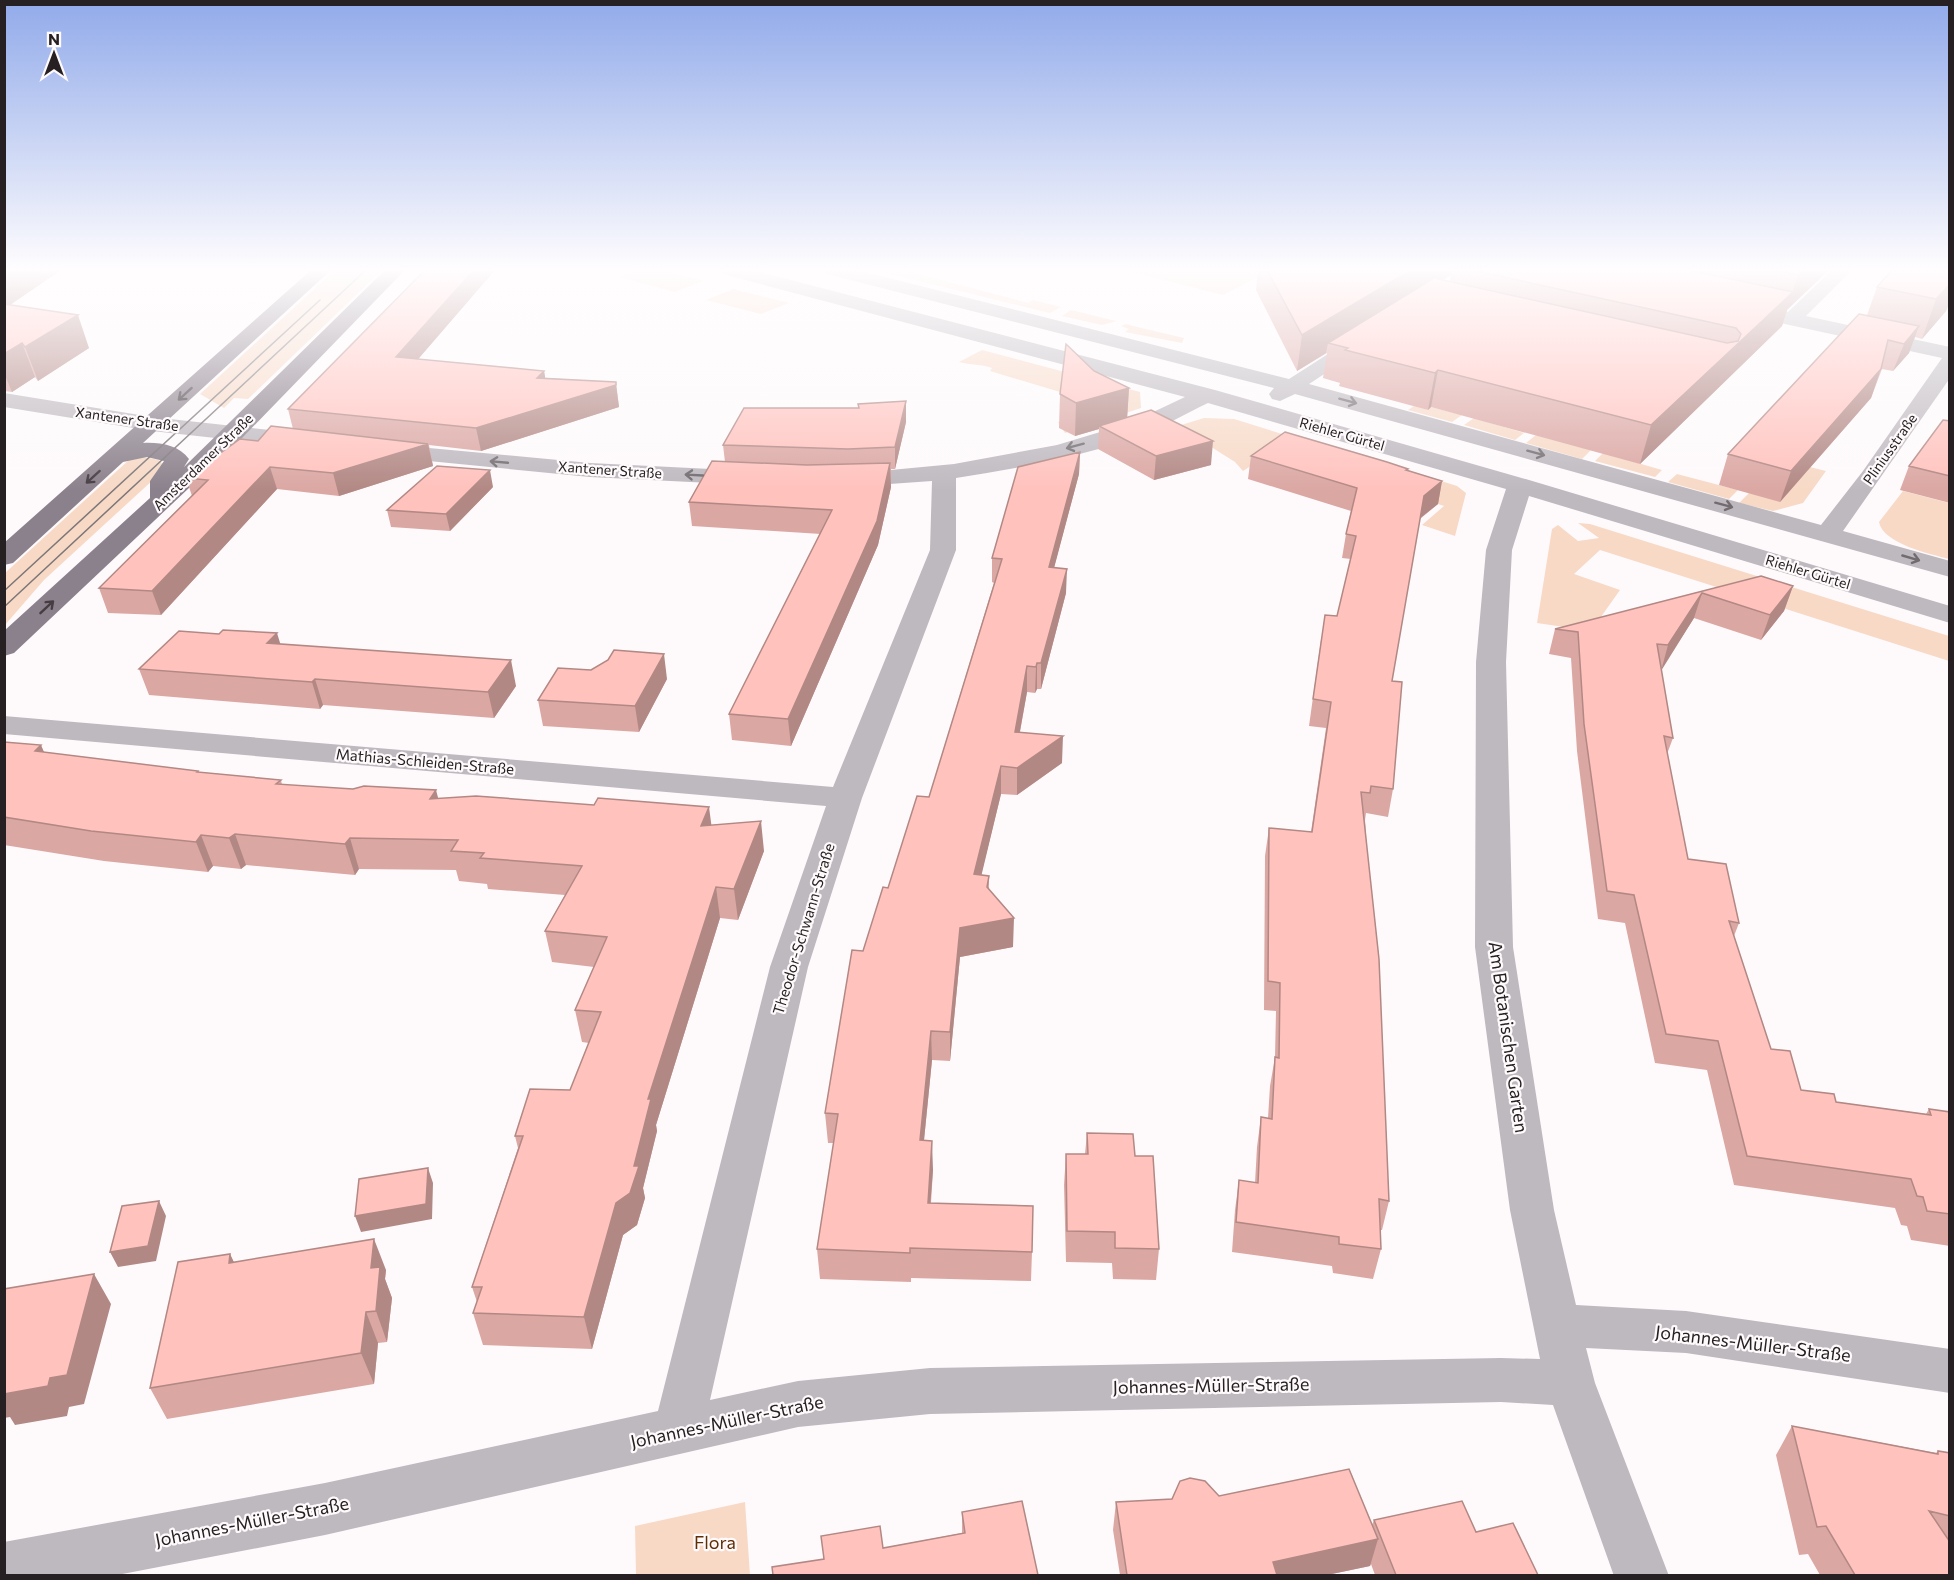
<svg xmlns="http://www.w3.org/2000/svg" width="1954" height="1580" font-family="Commissioner,sans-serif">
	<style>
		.green { fill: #f7d9c6 }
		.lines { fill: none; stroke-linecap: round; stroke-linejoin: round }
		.minor { fill: #beb9bf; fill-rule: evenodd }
		.major { fill: #8b818c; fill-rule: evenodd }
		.tram { stroke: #7c7678; stroke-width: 1.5 }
		.wall { fill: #dba7a3; fill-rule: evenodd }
		.shaded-wall { fill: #b28884 }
		.building { fill: #ffc2bd; stroke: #b28884; stroke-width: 1.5 }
		.oneway { stroke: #453d42 }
		.oneway2 { stroke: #726c70 }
		.labels { text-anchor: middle; stroke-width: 4.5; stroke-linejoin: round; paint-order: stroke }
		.far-street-label { font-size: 14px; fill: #272022; stroke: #fefafc }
		.street-label { font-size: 15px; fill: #272022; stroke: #fefafc }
		.near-street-label { font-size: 18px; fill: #272022; stroke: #fefafc }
		.near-park-label { font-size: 18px; fill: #5f2d01; stroke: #fefafc }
	</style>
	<rect width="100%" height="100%" fill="#fefafc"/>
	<path class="green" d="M 335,270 L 382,270 L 248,399 L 234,398 L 224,408 L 200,394 Z
		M 637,270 L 663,270 L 703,281 L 675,292 L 620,277 Z
		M 874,270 L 904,270 L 1028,303 L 1033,300 L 1061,307 L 1050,313 Z
		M 1124,270 L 1271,270 L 1223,295 Z
		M 733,289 L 789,303 L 761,314 L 706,300 Z
		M 1071,310 L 1116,321 L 1117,321 L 1102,325 L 1062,316 Z
		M 1126,324 L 1133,326 L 1184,338 L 1182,343 L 1125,332 L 1129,329 L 1121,326 Z
		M 982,350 L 1140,392 L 1141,408 L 1065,433 L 1058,422 L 1110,407 L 990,371 L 992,368 C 982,364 970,365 959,362 Z
		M 1414,406 L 1428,410 L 1431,407 L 1462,415 L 1452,422 L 1408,410 Z
		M 1204,418 L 1234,419 L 1295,438 L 1243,471 L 1235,462 L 1178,426 Z
		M 1474,418 L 1524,433 L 1515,440 L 1464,425 Z
		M 1536,435 L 1591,450 L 1582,459 L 1526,443 Z
		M 1603,453 L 1662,470 L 1655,477 L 1595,461 Z
		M 139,456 L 159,460 L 166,468 L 44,580 L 5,625 L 5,573 L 130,459 Z
		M 1810,467 L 1826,471 L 1803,503 L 1773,511 L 1739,503 L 1749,493 Z
		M 1677,474 L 1738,490 L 1729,499 L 1668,482 Z
		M 1422,475 L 1457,486 L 1466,493 L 1455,536 L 1422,525 L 1444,506 L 1405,493 Z
		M 1903,491 L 1949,503 L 1949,559 C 1931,554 1883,544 1879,522 Z
		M 1578,523 L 1590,524 L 1949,636 L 1949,661 L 1600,550 L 1574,574 L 1620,590 L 1591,631 L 1537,623 L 1552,529 L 1558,525 L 1578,541 L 1599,538 Z
		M 745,1502 L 750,1575 L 636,1575 L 635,1526 Z"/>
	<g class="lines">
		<path class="minor" d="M 721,270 L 752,270 L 1215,390 L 1529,480 L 1950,606 L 1950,623 L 1529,496 L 1512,550 L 1506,662 L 1513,947 L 1554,1210 L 1576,1305 L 1686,1311 L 1950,1349 L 1950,1393 L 1686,1353 L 1586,1348 L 1595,1383 L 1669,1576 L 1614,1576 L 1553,1405 L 1501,1402 L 930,1414 L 798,1427 L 325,1535 L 112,1576 L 4,1576 L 4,1542 L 325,1483 L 658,1411 L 770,967 L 826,806 L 4,734 L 4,716 L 833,787 L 930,550 L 932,481 L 847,487 L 838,485 L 835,480 L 838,475 L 954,464 L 1057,445 L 1130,423 L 1185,397 L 723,274 ZM 1208,403 L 1506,489 L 1486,550 L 1476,662 L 1475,947 L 1510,1210 L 1540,1359 L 1501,1358 L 930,1368 L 798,1381 L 710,1400 L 808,967 L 862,798 L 956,550 L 956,478 C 1019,468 1085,457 1145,433 C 1167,425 1187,413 1208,403 Z
			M 825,270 L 857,270 L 1289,379 L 1356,336 L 1370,336 L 1373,340 L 1370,344 L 1309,384 L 1821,525 L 1863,471 L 1942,358 L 1739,314 L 1729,308 L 1739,302 L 1788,312 L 1832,270 L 1852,270 L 1806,316 L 1950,347 L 1950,378 L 1843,531 L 1950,561 L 1950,577 L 1295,394 L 1280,401 L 1272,399 L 1269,394 L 1274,388 L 827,274 Z
			M 4,393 L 152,417 L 305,434 L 313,436 L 317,441 L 313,446 L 305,448 L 152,431 L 4,407 Z
			M 386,444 L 590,463 L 751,471 L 760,473 L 763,478 L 760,483 L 751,485 L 590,477 L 378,456 L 374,451 L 378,446 Z"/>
		<path class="major" d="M 311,270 L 331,270 L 143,443 C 159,442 179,445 189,459 L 184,467 L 385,270 L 405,270 L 242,438 L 14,653 L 4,656 L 4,631 L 150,498 L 150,481 L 164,461 L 147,457 L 123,462 L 13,563 L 4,565 L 4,543 Z"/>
		<path class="tram" d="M 4,591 L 320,300
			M 4,607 L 366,270"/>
	</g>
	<path class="wall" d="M 4,270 L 61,270 L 10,305 L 89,348 L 38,381 L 35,377 L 12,392 L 4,391 Z
		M 425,270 L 495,270 L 418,359 L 544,371 L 545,378 L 616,382 L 619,407 L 481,451 L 429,445 L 433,466 L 339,496 L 277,489 L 161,615 L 108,613 L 99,588 L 192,496 L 186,478 L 258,441 L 293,429 L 288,409 Z
		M 1258,270 L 1829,270 L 1787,309 L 1782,326 L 1640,464 L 1431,407 L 1428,410 L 1339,386 L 1340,383 L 1323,378 L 1327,353 L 1297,371 L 1256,290 ZM 1451,275 L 1450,281 L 1443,280 Z
		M 1950,270 L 1950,301 L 1946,311 L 1922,339 L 1915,337 L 1909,353 L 1893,371 L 1882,369 L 1871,398 L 1780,502 L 1719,485 L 1728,454 L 1867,315 L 1877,287 Z
		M 1094,371 L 1129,388 L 1127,417 L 1211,465 L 1154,480 L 1098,449 L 1099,429 L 1075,436 L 1059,428 L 1060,394 Z
		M 906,401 L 906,422 L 895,469 L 891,469 L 891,487 L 878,545 L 791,746 L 732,740 L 729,714 L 821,534 L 692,526 L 689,502 L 725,462 L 723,445 L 859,408 L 858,404 Z
		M 1950,421 L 1950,503 L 1900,490 L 1909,466 Z
		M 1080,452 L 1079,474 L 1054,567 L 1066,593 L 1041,689 L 1037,689 L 1035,693 L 1027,692 L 1020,732 L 1062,763 L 1017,795 L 1001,794 L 981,875 L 989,876 L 989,890 L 1013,947 L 960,957 L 950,1061 L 932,1060 L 924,1140 L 933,1170 L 931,1203 L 1032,1252 L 1031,1281 L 911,1278 L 911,1282 L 820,1279 L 817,1249 L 834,1143 L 828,1143 L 825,1113 L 863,951 L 888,888 L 929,797 L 994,583 L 992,582 L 992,558 Z
		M 1251,456 L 1408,469 L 1407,471 L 1442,481 L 1438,504 L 1420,519 L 1392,681 L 1393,789 L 1388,817 L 1366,813 L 1365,820 L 1389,1201 L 1382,1230 L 1380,1230 L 1381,1249 L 1373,1279 L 1333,1273 L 1332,1266 L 1232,1252 L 1235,1210 L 1239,1180 L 1255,1183 L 1257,1147 L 1261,1117 L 1268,1118 L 1270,1086 L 1275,1057 L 1276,1011 L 1264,1010 L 1265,856 L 1269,828 L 1311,832 L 1326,728 L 1309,726 L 1321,640 L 1337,616 L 1351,559 L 1342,558 L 1346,534 L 1351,511 L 1248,479 Z
		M 493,487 L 450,531 L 391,527 L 387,510 Z
		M 1761,576 L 1793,586 L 1784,611 L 1761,640 L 1694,618 L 1661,669 L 1673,738 L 1667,754 L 1688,859 L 1739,923 L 1734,936 L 1771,1049 L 1801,1090 L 1836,1102 L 1926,1114 L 1929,1109 L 1950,1112 L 1950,1246 L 1911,1240 L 1907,1226 L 1901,1225 L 1895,1208 L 1734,1185 L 1707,1070 L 1655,1063 L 1625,923 L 1598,919 L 1577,751 L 1571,658 L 1549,654 L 1555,629 Z
		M 280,644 L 516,686 L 494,718 L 323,705 L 320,709 L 149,695 L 139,669 Z
		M 667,679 L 639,732 L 543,726 L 538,700 Z
		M 4,742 L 44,752 L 199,772 L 281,780 L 282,785 L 438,798 L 711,825 L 764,851 L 738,920 L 720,918 L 656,1125 L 657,1131 L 643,1188 L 645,1198 L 637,1225 L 623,1235 L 592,1349 L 483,1345 L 473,1313 L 477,1302 L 472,1287 L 518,1148 L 515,1136 L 570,1090 L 589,1043 L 582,1042 L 575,1010 L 594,967 L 552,962 L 545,931 L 565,895 L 488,889 L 487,884 L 459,881 L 456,870 L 359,869 L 355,875 L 246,865 L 241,869 L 213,866 L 208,872 L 104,861 L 4,845 Z
		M 1087,1133 L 1135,1156 L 1159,1249 L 1156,1280 L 1113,1279 L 1112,1263 L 1066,1262 L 1064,1185 L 1066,1154 L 1085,1154 Z
		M 230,1254 L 234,1263 L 386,1270 L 385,1279 L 392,1298 L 387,1342 L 378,1343 L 374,1384 L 167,1419 L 150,1388 Z
		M 1792,1426 L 1936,1453 L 1938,1451 L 1950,1453 L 1950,1575 L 1820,1575 L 1808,1554 L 1799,1555 L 1776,1455 Z
		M 1219,1496 L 1372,1525 L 1374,1520 L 1476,1532 L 1538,1575 L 1375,1575 L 1371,1564 L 1370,1566 L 1327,1575 L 1120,1575 L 1113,1530 L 1116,1502 Z
		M 962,1512 L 1038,1575 L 883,1548 L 962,1533 Z"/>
	<path class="shaded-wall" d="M 4,270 L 61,270 L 4,309 Z
		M 474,270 L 495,270 L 401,379 L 396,357 Z
		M 1411,270 L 1452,270 L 1451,275 L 1338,345 L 1328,343 L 1326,353 L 1297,371 L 1302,335 Z
		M 1803,270 L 1829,270 L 1787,310 L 1798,275 Z
		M 1950,284 L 1950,301 L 1946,311 L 1922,339 L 1936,299 Z
		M 1793,292 L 1782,326 L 1640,464 L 1651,425 Z
		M 78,315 L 89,348 L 38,381 L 25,347 Z
		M 1919,326 L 1909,353 L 1893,371 L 1904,344 Z
		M 22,343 L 35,377 L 12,392 L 4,373 L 4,354 Z
		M 1881,369 L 1871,398 L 1780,502 L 1791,471 Z
		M 1438,370 L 1431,407 L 1428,410 L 1435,373 Z
		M 544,371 L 548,393 L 537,378 Z
		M 616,385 L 619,407 L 481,451 L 476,428 Z
		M 1129,388 L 1127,421 L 1099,426 L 1099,429 L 1075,436 L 1076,403 Z
		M 906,401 L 906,422 L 895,469 L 895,447 Z
		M 1213,441 L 1211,465 L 1154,480 L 1156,456 Z
		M 428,444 L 433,466 L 339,496 L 333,473 Z
		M 1080,452 L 1079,474 L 1048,591 L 1049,567 Z
		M 890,463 L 891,487 L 878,545 L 791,746 L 788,719 Z
		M 270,467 L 277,489 L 161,615 L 152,591 Z
		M 490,470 L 493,487 L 450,531 L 446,514 Z
		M 1442,481 L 1438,504 L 1419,519 L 1424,496 Z
		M 1067,569 L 1066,593 L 1041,689 L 1041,663 Z
		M 1793,586 L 1784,611 L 1761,640 L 1770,615 Z
		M 1702,593 L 1694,618 L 1661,671 L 1668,645 Z
		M 277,633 L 285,659 L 267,643 Z
		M 664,654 L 667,679 L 639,732 L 635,706 Z
		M 511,660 L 516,686 L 494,718 L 488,692 Z
		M 1037,663 L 1037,689 L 1035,693 L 1036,667 Z
		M 1027,666 L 1027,692 L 1015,758 L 1015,732 Z
		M 315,679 L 323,705 L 320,709 L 312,682 Z
		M 1063,736 L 1062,763 L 1017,795 L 1017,768 Z
		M 41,745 L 54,775 L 35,751 Z
		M 1001,766 L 1001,794 L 975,902 L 974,874 Z
		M 436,790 L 444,820 L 430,799 Z
		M 709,807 L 713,837 L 701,826 Z
		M 761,821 L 764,851 L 738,920 L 734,889 Z
		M 235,834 L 246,865 L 241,869 L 229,838 Z
		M 201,835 L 213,866 L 208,872 L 196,842 Z
		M 350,838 L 359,869 L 355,875 L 345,844 Z
		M 716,887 L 720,918 L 656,1125 L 657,1131 L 643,1188 L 645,1198 L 637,1225 L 623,1235 L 592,1349 L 584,1317 L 616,1203 L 648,1099 Z
		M 1014,918 L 1013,947 L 960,957 L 950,1061 L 950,1032 L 960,928 Z
		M 931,1031 L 932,1060 L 921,1170 L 920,1140 Z
		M 932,1141 L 933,1170 L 928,1232 L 928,1203 Z
		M 428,1168 L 433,1183 L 432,1219 L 361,1232 L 355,1216 Z
		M 159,1201 L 166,1216 L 156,1261 L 118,1267 L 110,1252 Z
		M 374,1239 L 386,1270 L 385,1279 L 392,1298 L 387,1342 L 376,1311 L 371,1268 Z
		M 230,1254 L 245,1285 L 229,1263 Z
		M 94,1274 L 111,1304 L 84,1404 L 69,1407 L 67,1416 L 15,1425 L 10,1417 L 4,1418 L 4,1394 L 50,1378 Z
		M 366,1312 L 378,1343 L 374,1384 L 361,1353 Z
		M 1378,1539 L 1370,1566 L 1327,1575 L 1270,1575 L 1273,1562 Z"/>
	<path class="building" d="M 425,270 L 474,270 L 396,357 L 544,371 L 537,378 L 616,382 L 616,385 L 476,428 L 288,409 Z
		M 1267,270 L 1411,270 L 1302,335 Z
		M 1472,270 L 1688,270 L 1793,292 L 1651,425 L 1438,370 L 1435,373 L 1345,350 L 1348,348 L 1328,343 L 1434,278 L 1727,343 L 1738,341 L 1741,334 L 1736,328 Z
		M 1777,270 L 1803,270 L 1798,275 Z
		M 1892,270 L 1950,270 L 1950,284 L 1936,299 L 1877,287 Z
		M 4,304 L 78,315 L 25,347 L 22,343 L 4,354 Z
		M 1859,314 L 1919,326 L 1904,344 L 1888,340 L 1881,369 L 1791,471 L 1728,454 Z
		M 1066,344 L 1094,371 L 1129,388 L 1076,403 L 1060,394 Z
		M 906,401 L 895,447 L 848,449 L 723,445 L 744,408 L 859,408 L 858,404 Z
		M 1151,410 L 1213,441 L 1156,456 L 1099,426 Z
		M 1943,420 L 1950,421 L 1950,476 L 1909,466 Z
		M 271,426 L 428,444 L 333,473 L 270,467 L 152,591 L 99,588 L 208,480 L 186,478 L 240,439 L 258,441 Z
		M 1285,432 L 1387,462 L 1408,469 L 1406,470 L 1442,481 L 1424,496 L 1392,681 L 1402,682 L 1393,789 L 1371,786 L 1370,793 L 1361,792 L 1379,959 L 1389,1201 L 1379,1199 L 1381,1249 L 1339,1244 L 1339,1237 L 1236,1222 L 1239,1180 L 1258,1183 L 1261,1117 L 1272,1119 L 1275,1057 L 1279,1058 L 1280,983 L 1268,981 L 1269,828 L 1312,832 L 1331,702 L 1313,699 L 1325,615 L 1337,616 L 1356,536 L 1346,534 L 1357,488 L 1251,456 Z
		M 1080,452 L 1049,567 L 1067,569 L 1041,663 L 1037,663 L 1036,667 L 1027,666 L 1015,732 L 1063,736 L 1017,768 L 1001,766 L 974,874 L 989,876 L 987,887 L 1014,918 L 960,928 L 950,1032 L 931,1031 L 920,1140 L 932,1141 L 928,1203 L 1033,1206 L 1032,1252 L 910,1248 L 910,1253 L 817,1249 L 838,1114 L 825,1113 L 852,950 L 863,951 L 883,887 L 888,888 L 917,796 L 929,797 L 1002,559 L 992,558 L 1018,467 Z
		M 712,461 L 807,465 L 890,463 L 877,521 L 788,719 L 729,714 L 832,510 L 689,502 Z
		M 437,466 L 490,470 L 446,514 L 387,510 Z
		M 1761,576 L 1793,586 L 1770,615 L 1702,593 L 1668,645 L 1657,644 L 1673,738 L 1664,736 L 1688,859 L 1726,864 L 1739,923 L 1729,921 L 1771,1049 L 1790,1051 L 1801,1090 L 1834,1094 L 1836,1102 L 1931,1115 L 1929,1109 L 1950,1112 L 1950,1214 L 1927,1211 L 1923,1197 L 1917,1196 L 1911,1179 L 1747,1156 L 1718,1041 L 1666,1034 L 1634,895 L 1607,891 L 1584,724 L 1578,632 L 1555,629 Z
		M 223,630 L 277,633 L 267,643 L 511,660 L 488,692 L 315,679 L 312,682 L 139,669 L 179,631 L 219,634 Z
		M 614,650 L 664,654 L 635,706 L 538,700 L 558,668 L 591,670 L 608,660 Z
		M 4,742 L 41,745 L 35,751 L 198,771 L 197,772 L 281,780 L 276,784 L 353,789 L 364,786 L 436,790 L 430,799 L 476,796 L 594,805 L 598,798 L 709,807 L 701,826 L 761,821 L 734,889 L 716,887 L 648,1099 L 651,1099 L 634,1166 L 639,1166 L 630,1193 L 616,1203 L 584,1317 L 473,1313 L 482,1287 L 472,1287 L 523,1136 L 515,1136 L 530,1089 L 570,1090 L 601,1012 L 575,1010 L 607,937 L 545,931 L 582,866 L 480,858 L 484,853 L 451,851 L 458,840 L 350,838 L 345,844 L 235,834 L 229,838 L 201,835 L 196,842 L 91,831 L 4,817 Z
		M 1087,1133 L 1133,1134 L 1135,1156 L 1153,1156 L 1159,1249 L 1115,1248 L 1115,1232 L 1067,1231 L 1066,1154 L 1088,1154 Z
		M 428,1168 L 426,1204 L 355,1216 L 359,1179 Z
		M 159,1201 L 148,1246 L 110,1252 L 122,1206 Z
		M 374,1239 L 371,1268 L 380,1267 L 376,1311 L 366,1312 L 361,1353 L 150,1388 L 178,1262 L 230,1254 L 229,1263 Z
		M 94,1274 L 67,1375 L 50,1378 L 48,1386 L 4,1394 L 4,1289 Z
		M 1792,1426 L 1938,1454 L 1938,1451 L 1950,1453 L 1950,1516 L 1929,1511 L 1950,1542 L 1950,1575 L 1855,1575 L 1826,1526 L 1817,1527 Z
		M 1349,1469 L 1378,1539 L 1273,1562 L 1277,1575 L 1127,1575 L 1116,1502 L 1172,1499 L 1180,1481 L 1190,1478 L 1205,1481 L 1219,1496 Z
		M 1022,1501 L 1038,1575 L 773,1575 L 772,1567 L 824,1559 L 821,1536 L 880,1526 L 883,1548 L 965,1533 L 962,1512 Z
		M 1462,1501 L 1476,1532 L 1513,1523 L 1538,1575 L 1396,1575 L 1374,1520 Z"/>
	<defs><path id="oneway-shaft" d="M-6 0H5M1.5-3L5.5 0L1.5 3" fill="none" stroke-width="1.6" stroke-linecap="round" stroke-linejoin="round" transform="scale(1.5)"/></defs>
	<g class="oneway">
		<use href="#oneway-shaft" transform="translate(185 394) rotate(138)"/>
		<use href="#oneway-shaft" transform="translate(93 477) rotate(138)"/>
		<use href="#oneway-shaft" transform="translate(47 607) rotate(-43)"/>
	</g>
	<g class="oneway2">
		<use href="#oneway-shaft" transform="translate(1348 401) rotate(15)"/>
		<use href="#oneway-shaft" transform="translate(1075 446) rotate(165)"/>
		<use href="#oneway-shaft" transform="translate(1536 453) rotate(15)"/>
		<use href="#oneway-shaft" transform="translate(499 462) rotate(-175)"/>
		<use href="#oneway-shaft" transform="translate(694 475) rotate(-177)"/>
		<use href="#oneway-shaft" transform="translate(1724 505) rotate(15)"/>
		<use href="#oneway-shaft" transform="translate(1911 558) rotate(16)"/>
	</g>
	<linearGradient id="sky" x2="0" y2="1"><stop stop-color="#91aaea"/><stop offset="0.55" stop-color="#fffdfe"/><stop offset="1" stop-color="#fffdfe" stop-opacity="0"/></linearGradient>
	<rect width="1954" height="491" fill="url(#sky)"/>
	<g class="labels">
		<g class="far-street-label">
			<text transform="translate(127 419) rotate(8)" y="5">Xantener Straße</text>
			<text transform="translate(1342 434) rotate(16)" y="5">Riehler Gürtel</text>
			<text transform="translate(1890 449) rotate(-55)" y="5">Pliniusstraße</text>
			<text transform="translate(203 462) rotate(-44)" y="5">Amsterdamer Straße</text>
			<text transform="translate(610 470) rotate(4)" y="5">Xantener Straße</text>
			<text transform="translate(1808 572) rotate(17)" y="5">Riehler Gürtel</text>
		</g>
		<g class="street-label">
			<text transform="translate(425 762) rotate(5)" y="5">Mathias-Schleiden-Straße</text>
			<text transform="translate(804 929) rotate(-73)" y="5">Theodor-Schwann-Straße</text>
		</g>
		<g class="near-street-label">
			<text transform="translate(1508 1037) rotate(82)" y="6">Am Botanischen Garten</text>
			<text transform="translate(1753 1344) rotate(7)" y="6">Johannes-Müller-Straße</text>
			<text transform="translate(1211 1386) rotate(-1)" y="6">Johannes-Müller-Straße</text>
			<text transform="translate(727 1422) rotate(-12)" y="6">Johannes-Müller-Straße</text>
			<text transform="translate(252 1522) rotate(-11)" y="6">Johannes-Müller-Straße</text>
		</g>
		<g class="near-park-label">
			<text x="715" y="1549">Flora</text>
		</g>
	</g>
	<rect width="1954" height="1580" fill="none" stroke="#272022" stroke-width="12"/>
	<g transform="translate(54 54)" stroke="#fefafc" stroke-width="4.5" paint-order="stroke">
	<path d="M0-4.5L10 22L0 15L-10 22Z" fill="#272022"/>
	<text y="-9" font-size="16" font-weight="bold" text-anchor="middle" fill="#272022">N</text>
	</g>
</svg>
